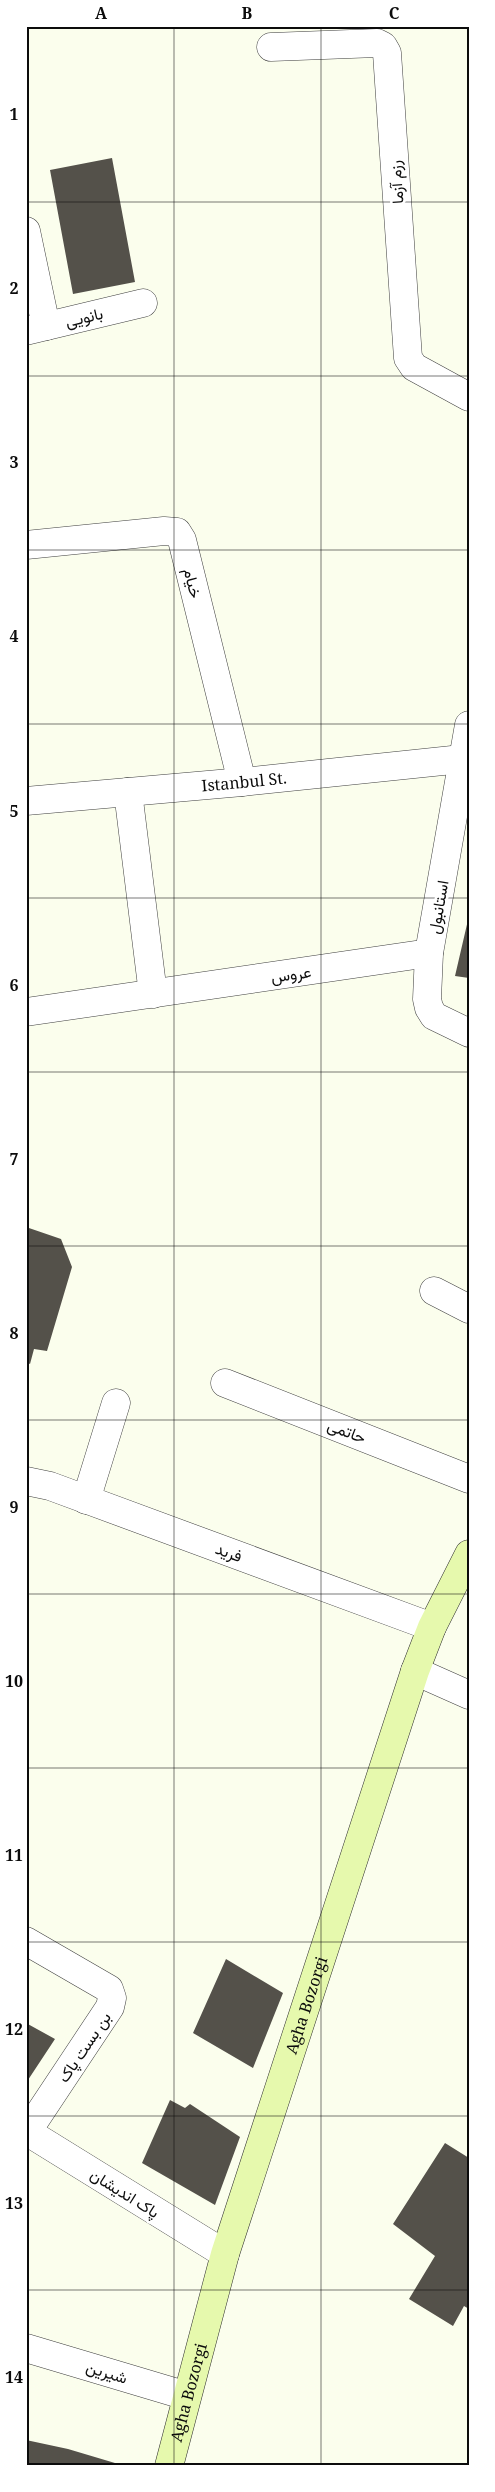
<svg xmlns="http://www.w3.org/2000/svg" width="495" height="2492" font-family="'Noto Serif',Vazirmatn,serif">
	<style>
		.building { fill: #54514a }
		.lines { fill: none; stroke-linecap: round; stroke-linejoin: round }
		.street-casing { stroke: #3f3f3f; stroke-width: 29 }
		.secondary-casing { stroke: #2e2e2e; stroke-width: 29 }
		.street { stroke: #fff; stroke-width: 28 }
		.secondary { stroke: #e6f9ad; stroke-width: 28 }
		.grid { fill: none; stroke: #0c0c0c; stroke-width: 1; stroke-opacity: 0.55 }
		.labels { text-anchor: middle; stroke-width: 5; stroke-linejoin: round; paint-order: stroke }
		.street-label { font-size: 16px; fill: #0c0c0c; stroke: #fff }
		.neatline { fill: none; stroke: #0c0c0c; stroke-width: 2 }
		.grid-label { font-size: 16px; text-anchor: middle; font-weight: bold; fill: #0c0c0c }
	</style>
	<rect width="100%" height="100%" fill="#fbfeed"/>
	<path class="building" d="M 112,158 L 135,282 L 73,294 L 50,170 Z
		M 468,920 L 469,920 L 469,978 L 455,976 Z
		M 26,1227 L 61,1239 L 72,1267 L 47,1351 L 34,1349 L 30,1364 L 26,1362 Z
		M 226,1959 L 283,1993 L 253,2068 L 193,2033 Z
		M 26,2023 L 55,2039 L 26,2083 Z
		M 170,2100 L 185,2108 L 190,2104 L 240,2137 L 215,2205 L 142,2163 Z
		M 445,2143 L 469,2158 L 469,2309 L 464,2306 L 453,2326 L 409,2299 L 435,2256 L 393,2224 Z
		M 26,2440 L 68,2449 L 125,2466 L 26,2466 Z"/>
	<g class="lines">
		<g class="street-casing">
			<g id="street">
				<path d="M 271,47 L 377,43 L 383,46 L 387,53 L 408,358 L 414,367 L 469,397"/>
				<path d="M 26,231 L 46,326"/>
				<path d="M 26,331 L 143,303"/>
				<path d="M 26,545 L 164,531 L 177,532 L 182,540 L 242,782"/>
				<path d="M 469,725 L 429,953 L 427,999 L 429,1008 L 434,1016 L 469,1033"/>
				<path d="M 128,792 L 153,994"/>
				<path id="s1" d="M 26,801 L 242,782 L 462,759"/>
				<path d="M 26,1012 L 429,953"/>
				<path d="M 434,1291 L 469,1309"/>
				<path d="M 225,1383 L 469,1479"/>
				<path d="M 26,1481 L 50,1486 L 432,1627"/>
				<path d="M 86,1500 L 116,1403"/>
				<path d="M 415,1671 L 469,1695"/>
				<path d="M 26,1941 L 109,1989 L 112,1998 L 110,2007 L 27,2132"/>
				<path d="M 26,2131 L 225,2254"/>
				<path d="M 26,2348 L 187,2396"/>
			</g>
		</g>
		<g class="secondary-casing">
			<g id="secondary">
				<path id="s2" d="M 169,2466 L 225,2254 L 415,1671 L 432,1627 L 469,1554"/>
			</g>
		</g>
		<use href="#street" class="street"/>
		<use href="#secondary" class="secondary"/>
	</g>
	<path class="grid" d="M 174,26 L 174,2466M 321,26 L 321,2466M 26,202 L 469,202M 26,376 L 469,376M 26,550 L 469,550M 26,724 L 469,724M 26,898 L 469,898M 26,1072 L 469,1072M 26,1246 L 469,1246M 26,1420 L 469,1420M 26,1594 L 469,1594M 26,1768 L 469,1768M 26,1942 L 469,1942M 26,2116 L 469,2116M 26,2290 L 469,2290"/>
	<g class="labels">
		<g class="street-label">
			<text transform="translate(396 182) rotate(-94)" y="6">رزم آزما</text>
			<text transform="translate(84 317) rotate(-13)" y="6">بانویی</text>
			<text transform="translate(193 583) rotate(76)" y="6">خیام</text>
			<text dy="6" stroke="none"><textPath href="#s1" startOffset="219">Istanbul St.</textPath></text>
			<text transform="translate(438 907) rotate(-80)" y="6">استانبول</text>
			<text transform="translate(291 974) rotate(-8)" y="6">عروس</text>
			<text transform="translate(347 1431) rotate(21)" y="6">حاتمی</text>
			<text transform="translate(229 1552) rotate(20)" y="6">فرید</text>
			<text dy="6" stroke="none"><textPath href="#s2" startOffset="481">Agha Bozorgi</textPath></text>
			<text transform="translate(84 2047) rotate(-56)" y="6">بن بست پاک</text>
			<text transform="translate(125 2193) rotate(32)" y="6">پاک اندیشان</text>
			<text transform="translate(107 2372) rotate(17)" y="6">شیرین</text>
			<text dy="6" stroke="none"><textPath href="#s2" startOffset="76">Agha Bozorgi</textPath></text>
		</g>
	</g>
	<rect width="495" height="2492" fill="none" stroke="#ffffff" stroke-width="55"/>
	<rect x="28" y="28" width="440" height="2436" class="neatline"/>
	<g class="grid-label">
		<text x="101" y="19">A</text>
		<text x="247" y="19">B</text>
		<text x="394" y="19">C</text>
		<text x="14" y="120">1</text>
		<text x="14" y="294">2</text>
		<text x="14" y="468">3</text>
		<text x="14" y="642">4</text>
		<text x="14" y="817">5</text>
		<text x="14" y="991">6</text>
		<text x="14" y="1165">7</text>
		<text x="14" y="1339">8</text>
		<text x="14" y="1513">9</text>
		<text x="14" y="1687">10</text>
		<text x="14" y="1861">11</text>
		<text x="14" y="2035">12</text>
		<text x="14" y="2209">13</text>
		<text x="14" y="2383">14</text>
	</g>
</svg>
